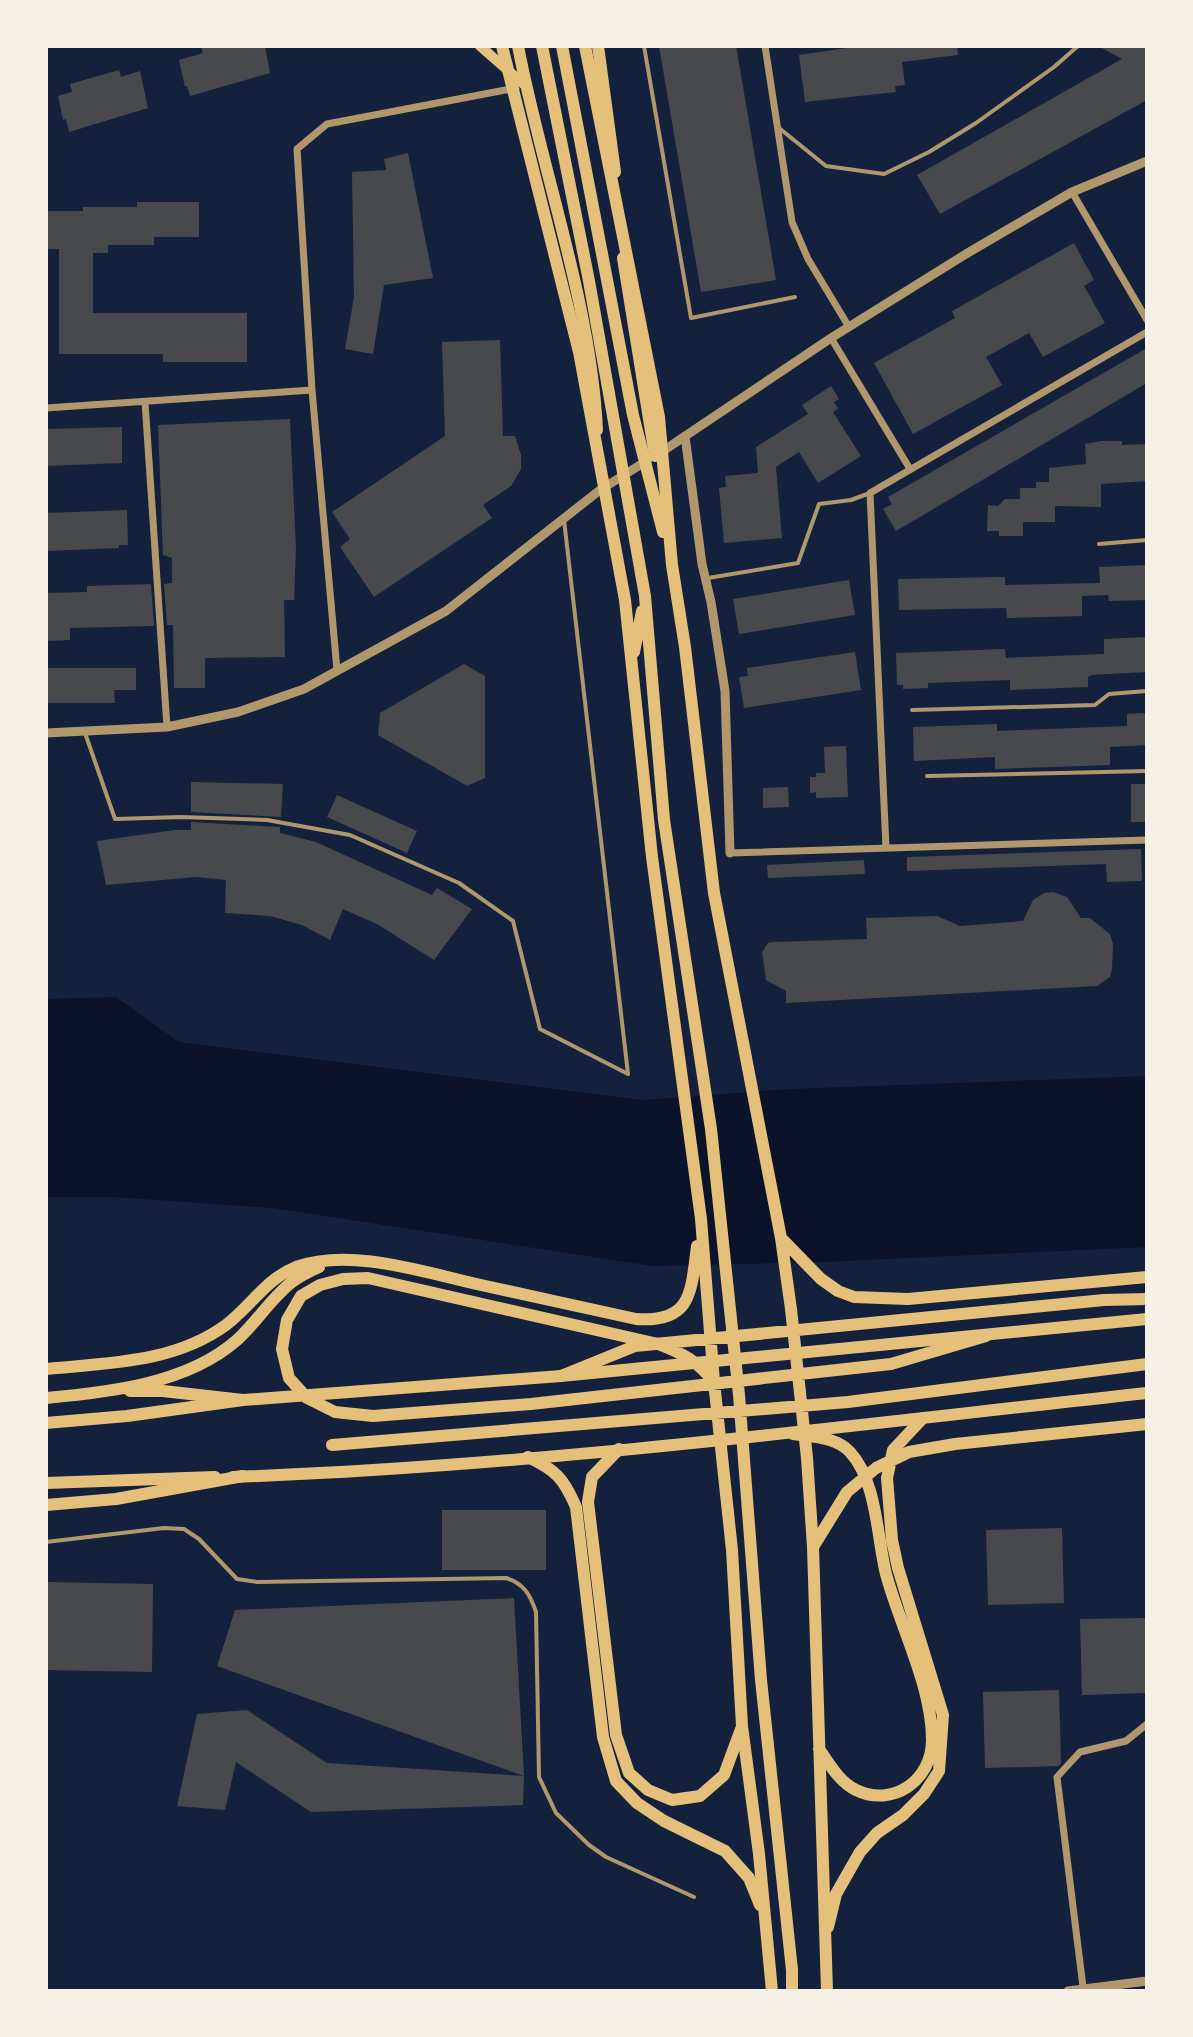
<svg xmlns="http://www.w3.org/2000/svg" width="1193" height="2037" font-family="'Alegreya Sans',sans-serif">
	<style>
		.water { fill: #0b132b }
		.building { fill: #48494c }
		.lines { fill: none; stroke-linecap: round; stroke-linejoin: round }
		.service { stroke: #b1986c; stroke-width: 4 }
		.minor { stroke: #b1986c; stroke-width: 7 }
		.tertiary { stroke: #b1986c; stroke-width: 9 }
		.secondary { stroke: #e5c07b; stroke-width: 10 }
		.primary { stroke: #e5c07b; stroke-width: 12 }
		.trunk { stroke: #e5c07b; stroke-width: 12 }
	</style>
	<rect width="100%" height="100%" fill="#14213d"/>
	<path class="water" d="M 116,997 L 179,1042 L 643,1100 L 790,1089 L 1147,1076 L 1147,1247 L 823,1262 L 652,1266 L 272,1208 L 113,1197 L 46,1197 L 46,999 Z"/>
	<path class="building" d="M 201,46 L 265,46 L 270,73 L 190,96 L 187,86 L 185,87 L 179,60 L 203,53 Z
		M 659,46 L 736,46 L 776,280 L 701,292 Z
		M 860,46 L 957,46 L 958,55 L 902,62 L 905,85 L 895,86 L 896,92 L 805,102 L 799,55 Z
		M 1098,46 L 1147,46 L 1147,100 L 940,214 L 917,175 L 1122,59 Z
		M 119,70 L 121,77 L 140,71 L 148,108 L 69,132 L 66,119 L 63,120 L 58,96 L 72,92 L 70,84 Z
		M 408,153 L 433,278 L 384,285 L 373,354 L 345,349 L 354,297 L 352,172 L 386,170 L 384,159 Z
		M 137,202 L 199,202 L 199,237 L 154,237 L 154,245 L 108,245 L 108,253 L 93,253 L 93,313 L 247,313 L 247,362 L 163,362 L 163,354 L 59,354 L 59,249 L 46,249 L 46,211 L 83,211 L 83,207 L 137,207 Z
		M 1074,243 L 1094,280 L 1084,286 L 1105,323 L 1043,357 L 1029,333 L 986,357 L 1002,385 L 913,434 L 874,363 L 955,318 L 952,311 Z
		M 500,340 L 503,436 L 515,436 L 521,455 L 521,469 L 511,486 L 483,505 L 492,518 L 374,597 L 340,547 L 350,539 L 332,512 L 445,436 L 442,342 Z
		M 1147,348 L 1147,383 L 896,531 L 883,509 L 892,504 L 888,497 Z
		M 831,386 L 839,399 L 834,402 L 838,409 L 833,412 L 861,456 L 818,483 L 799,452 L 776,467 L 782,538 L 724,543 L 719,488 L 726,487 L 725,476 L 758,473 L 756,447 L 808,414 L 802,405 Z
		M 290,419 L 296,549 L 294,600 L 284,600 L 285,657 L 205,658 L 205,688 L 174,688 L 173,625 L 167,625 L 164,584 L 172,583 L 172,558 L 163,555 L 158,425 Z
		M 122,427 L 122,463 L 46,466 L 46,429 Z
		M 1101,441 L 1122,441 L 1122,445 L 1147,444 L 1147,481 L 1101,484 L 1101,507 L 1055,506 L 1055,522 L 1023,522 L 1023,536 L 999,536 L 999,531 L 987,531 L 988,505 L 998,506 L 1005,499 L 1020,499 L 1020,488 L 1036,488 L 1036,482 L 1049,482 L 1049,468 L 1086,464 L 1085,444 Z
		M 127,510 L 128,545 L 119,545 L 119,548 L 46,551 L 46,513 Z
		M 1147,565 L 1147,600 L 1109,601 L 1108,595 L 1082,596 L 1082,616 L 1007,618 L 1006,608 L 899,610 L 898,579 L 1005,577 L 1005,585 L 1100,583 L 1099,567 Z
		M 849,580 L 855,615 L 739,634 L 733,599 Z
		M 151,584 L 154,626 L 70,628 L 70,640 L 46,641 L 46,593 L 87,592 L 87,586 Z
		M 1147,637 L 1147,672 L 1091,675 L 1088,677 L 1088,687 L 1010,690 L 1010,680 L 928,683 L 928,688 L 903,689 L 903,685 L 897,685 L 896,653 L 1005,649 L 1006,658 L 1104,654 L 1104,639 Z
		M 855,652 L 861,690 L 744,708 L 739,677 L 748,676 L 747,668 Z
		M 464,664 L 485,676 L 485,778 L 467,786 L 378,735 L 380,713 Z
		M 46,668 L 136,668 L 136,690 L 114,690 L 115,703 L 46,703 Z
		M 1147,713 L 1147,745 L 1110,747 L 1110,765 L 995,769 L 995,757 L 914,761 L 913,727 L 997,724 L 997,731 L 1127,726 L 1127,714 Z
		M 846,746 L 848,797 L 816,798 L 816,792 L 810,793 L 810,777 L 816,777 L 816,773 L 825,773 L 824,747 Z
		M 191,782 L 283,784 L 281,817 L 191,812 Z
		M 1131,784 L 1147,784 L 1147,822 L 1131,822 Z
		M 788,787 L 789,807 L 763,808 L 763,788 Z
		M 337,795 L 417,831 L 407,853 L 327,817 Z
		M 191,822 L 280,827 L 280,833 L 316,842 L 432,895 L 437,888 L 472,909 L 434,960 L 377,924 L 343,909 L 330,940 L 302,925 L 270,916 L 225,913 L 226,880 L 196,877 L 106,885 L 97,841 L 175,830 L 191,830 Z
		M 1141,849 L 1142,881 L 1107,882 L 1106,864 L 907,871 L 907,857 Z
		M 864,860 L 865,874 L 768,878 L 767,865 Z
		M 1053,892 L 1067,897 L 1081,918 L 1090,918 L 1110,934 L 1113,944 L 1112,969 L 1110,977 L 1097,986 L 786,1003 L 786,991 L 766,980 L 762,952 L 768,943 L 772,942 L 867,939 L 866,918 L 937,916 L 960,926 L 1023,921 L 1033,900 L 1044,893 Z
		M 442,1510 L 546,1510 L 546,1570 L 442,1570 Z
		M 1062,1528 L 1064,1603 L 988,1605 L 986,1530 Z
		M 46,1582 L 153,1584 L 152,1672 L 46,1670 Z
		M 514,1598 L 524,1776 L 217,1666 L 235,1610 Z
		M 1147,1618 L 1147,1693 L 1082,1695 L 1080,1619 Z
		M 1059,1690 L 1061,1763 L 1059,1766 L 985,1768 L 983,1692 Z
		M 247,1710 L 327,1763 L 524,1776 L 523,1805 L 311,1812 L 236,1762 L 225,1810 L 177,1806 L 197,1714 Z"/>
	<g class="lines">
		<path class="service" d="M 644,46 L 691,318 L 795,297
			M 779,128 L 826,166 L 884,174 L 929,152 L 976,123 L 1054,67 L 1078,46
			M 1099,544 L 1147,540
			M 708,578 L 798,563 L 819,504 L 851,500 L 870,493
			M 912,710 L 1095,705 L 1109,694 L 1147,691
			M 85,733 L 115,819 L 181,817 L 267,820 L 350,835 L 459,883 L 513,921 L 540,1029 L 628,1074 L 564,520
			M 927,776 L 1147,771
			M 46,1542 L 164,1528 L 184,1529 L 199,1539 L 237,1579 L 257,1582 L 506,1578 C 524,1584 530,1594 536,1612 L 539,1777 L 556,1813 L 589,1845 L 606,1857 L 694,1897"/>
		<path class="minor" d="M 765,46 L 792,222 L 808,259 L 849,327
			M 1072,192 L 1147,320
			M 831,338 L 910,469
			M 312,390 L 337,670
			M 145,402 L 167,727
			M 46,408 L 312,390 L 297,149 L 327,124 L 516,88
			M 886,848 L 870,493 L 1147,332
			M 730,853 L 1147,840
			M 1083,1987 L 1057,1777 L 1080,1752 L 1126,1741 L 1147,1724"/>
		<path class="tertiary" d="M 685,436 L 702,564 L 711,602 L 725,691 L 730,853
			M 660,453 L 831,338 L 966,254 L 1072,192 L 1147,161
			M 46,733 L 167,727 L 238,712 L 304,689 L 446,611 L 600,490 L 648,460
			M 1068,1991 L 1147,1981"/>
		<path class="secondary" d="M 480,46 L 526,86"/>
		<path class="primary" d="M 518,46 C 542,172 591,303 597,430
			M 598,46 L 615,172
			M 623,258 L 655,456
			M 46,1423 L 127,1416 L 243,1400 L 561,1376 L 1147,1319
			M 233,1477 C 539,1466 843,1426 1147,1393
			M 46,1483 L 215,1477"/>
		<path class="trunk" d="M 502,46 L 579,352 L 625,600 L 652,857 L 701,1219 L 714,1382 L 732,1550 L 742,1726 L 759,1854 L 772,1991
			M 542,46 L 589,281 L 645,596 L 664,820 L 711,1129 L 739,1395 L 761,1680 L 792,1970 L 792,1991
			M 562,46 L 633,415 L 663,532
			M 585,46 L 659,417 L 672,565 L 685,647 L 714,893 L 781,1238 L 791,1309 L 807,1458 L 813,1547 L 827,1991
			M 634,652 L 642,611
			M 781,1238 L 821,1279 L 838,1291 L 854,1297 L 908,1299 L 1147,1277
			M 46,1369 C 108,1363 174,1363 226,1325 C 251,1306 266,1279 296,1267 C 351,1247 426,1273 481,1285 C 533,1296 584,1308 636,1319 C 692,1323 691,1292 697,1246
			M 561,1376 L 635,1346 L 1104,1300 L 1147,1299
			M 714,1382 C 696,1360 684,1354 658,1344 L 368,1278 L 343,1279 L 320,1285 L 301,1296 L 287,1320 L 282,1349 L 289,1378 L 307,1398 L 335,1412 L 373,1416 L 531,1404 L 891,1364 L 986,1336
			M 130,1391 L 163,1391 L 243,1400
			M 46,1398 C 110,1392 187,1384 237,1340 C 257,1322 271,1298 292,1282 C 300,1276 310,1271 319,1267
			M 793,1434 C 813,1437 836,1437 850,1452 C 877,1481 877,1538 886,1574 C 900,1626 932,1686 932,1740 C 932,1780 893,1808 856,1790 C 839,1782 829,1763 819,1749
			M 332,1445 L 848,1402 L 1147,1364
			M 619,1449 L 592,1477 L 588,1502 L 616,1735 L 629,1773 L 648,1790 L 672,1800 L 700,1796 L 724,1775 L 741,1729
			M 528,1457 C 556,1470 564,1479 576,1507 L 603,1737 L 616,1781 L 637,1803 L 664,1821 L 725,1851 L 749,1878 L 760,1905
			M 46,1505 L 116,1499 L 243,1476
			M 813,1547 L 847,1492 L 876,1468 L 909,1452 L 955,1444 L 1147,1424
			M 828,1927 L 836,1894 L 860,1852 L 877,1833 L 903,1815 L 924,1794 L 939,1771 L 943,1715 L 898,1568 L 892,1540 L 887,1478 L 893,1450 L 923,1418"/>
	</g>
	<rect width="1193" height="2037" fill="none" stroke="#f6f1e7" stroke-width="96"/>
</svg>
